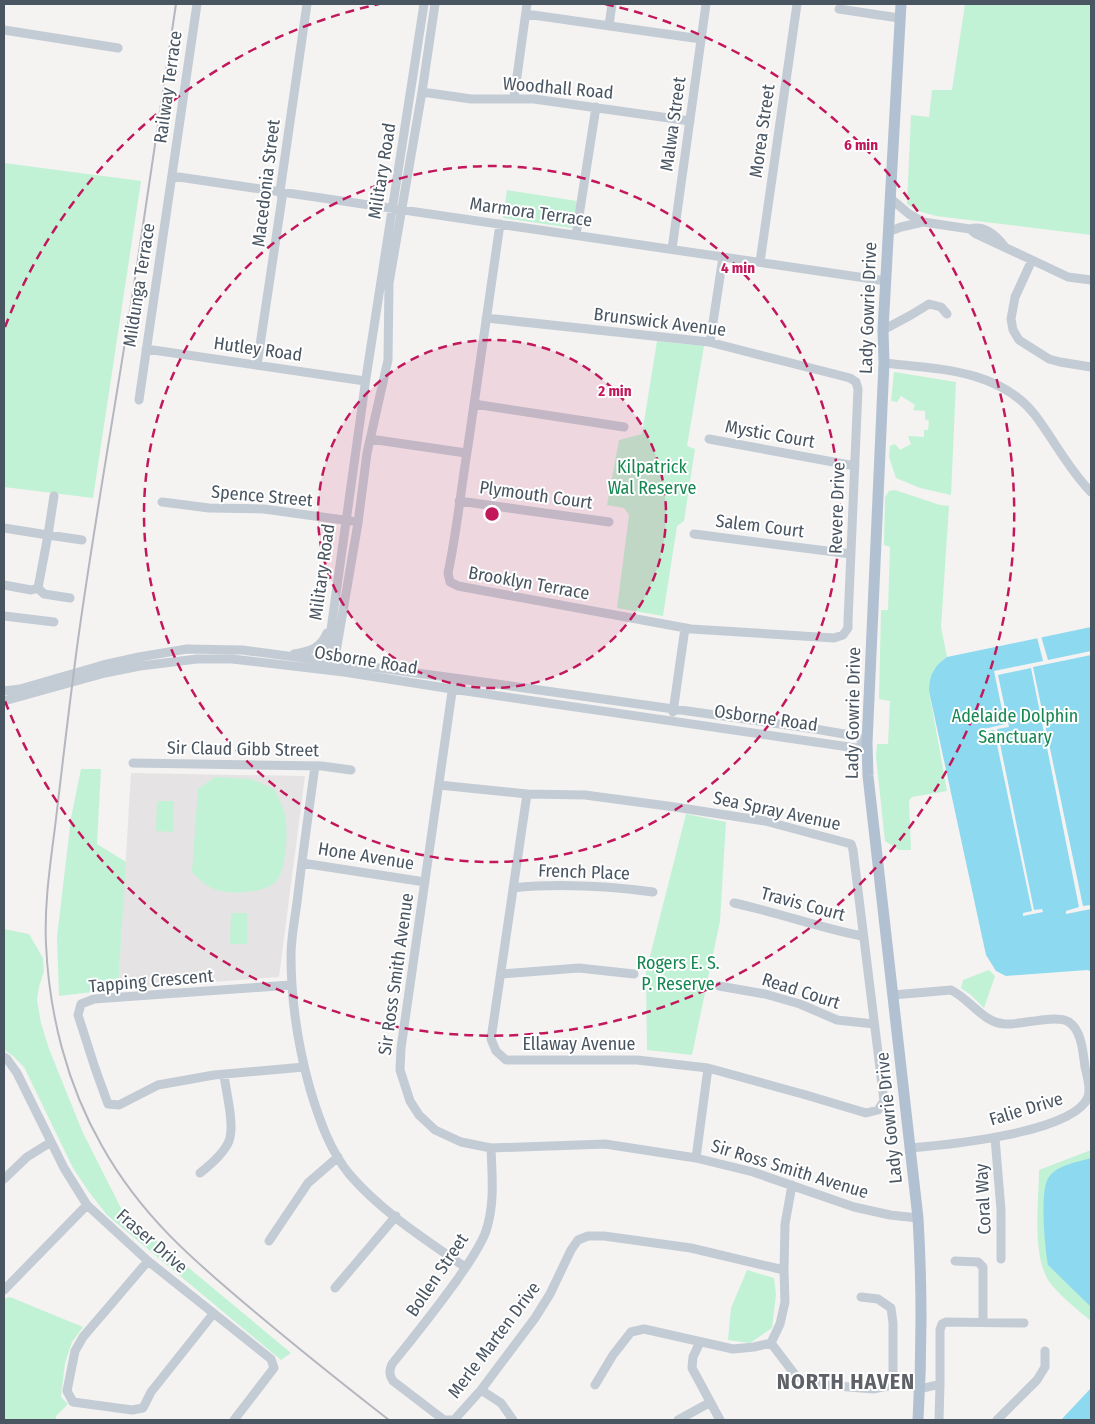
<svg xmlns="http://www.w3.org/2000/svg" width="1095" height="1424" font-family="'Fira Sans Condensed',sans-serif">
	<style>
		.education { fill: #e6e3e4 }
		.green { fill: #c1f2d5 }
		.water { fill: #8dd9f0 }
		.pier { fill: #f5f2f2 }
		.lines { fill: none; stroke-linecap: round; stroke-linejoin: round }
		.minor { stroke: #c3ccd4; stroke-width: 9 }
		.major { stroke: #b2c1d1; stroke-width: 11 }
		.rail { stroke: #b4b7bd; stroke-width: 2 }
		.ring { fill: none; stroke: #c2185b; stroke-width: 2.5; stroke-dasharray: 9 6 }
		.labels { text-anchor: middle; stroke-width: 4; stroke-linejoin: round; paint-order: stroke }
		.street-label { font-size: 18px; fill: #495561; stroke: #fff }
		.park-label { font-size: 18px; fill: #158750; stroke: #fff }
		.district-label { font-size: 22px; font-weight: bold; letter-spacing: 1px; fill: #5e6268; stroke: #fff }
		.centre { fill: #c2185b; stroke: #fff; stroke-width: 2.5 }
		.ring-label { font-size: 15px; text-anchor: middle; font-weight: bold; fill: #c2185b; stroke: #fff; stroke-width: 4; stroke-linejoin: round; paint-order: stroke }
	</style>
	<rect width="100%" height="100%" fill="#f5f2f2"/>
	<path class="education" d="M 131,773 L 305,776 L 279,977 L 118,989 Z"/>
	<path class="green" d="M 965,4 L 1091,4 L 1091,235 L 936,216 L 918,211 L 907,204 L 911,115 L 929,117 L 932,90 L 952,90 Z
		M 4,163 L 141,181 L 93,498 L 4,487 Z
		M 507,190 L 577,201 L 572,228 L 503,218 Z
		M 657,341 L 704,346 L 687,446 L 695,449 L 684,521 L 677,526 L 663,616 L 617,608 L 629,515 L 624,508 L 607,505 L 619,440 L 642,434 Z
		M 894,372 L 956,382 L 951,495 L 920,488 L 896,478 L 889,457 L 890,446 L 895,444 L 900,450 L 911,444 L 908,436 L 924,437 L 924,430 L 928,430 L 929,421 L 925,419 L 925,411 L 913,410 L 915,405 L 901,396 L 897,402 L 891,401 Z
		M 895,490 L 940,505 L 949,506 L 941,627 L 947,657 C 934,666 929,676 929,691 L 947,791 L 912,797 L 909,801 L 911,850 L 899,850 L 885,841 L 876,757 L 877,744 L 888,744 L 890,701 L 879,699 L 881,610 L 888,610 L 890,547 L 884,545 L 885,497 L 889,491 Z
		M 81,769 L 101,769 L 97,844 L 126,862 L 118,989 L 59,996 L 57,937 L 71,818 Z
		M 215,777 L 251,779 L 274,789 C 278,797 283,806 285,814 C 288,830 287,864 278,879 C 270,893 231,895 217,890 C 207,887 199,880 192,872 L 198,789 Z
		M 157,801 L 174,801 L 173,832 L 156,831 Z
		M 686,814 L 726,822 L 720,921 L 692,1055 L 647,1050 L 646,972 Z
		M 231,913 L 247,913 L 247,944 L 230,944 Z
		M 4,929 L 29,934 L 43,958 L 44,971 L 39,987 L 37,1000 L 41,1023 L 49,1049 L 83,1133 L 124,1214 L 291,1353 L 281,1360 L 107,1215 L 89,1192 L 73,1168 L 24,1067 L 13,1056 L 4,1050 Z
		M 989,970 L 995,976 L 984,1008 L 971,995 L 961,988 L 963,980 Z
		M 1091,1150 L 1091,1321 C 1079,1311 1054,1291 1047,1278 C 1032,1250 1039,1201 1039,1170 Z
		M 747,1270 L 774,1278 L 776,1295 L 772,1328 L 750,1343 L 728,1340 L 731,1308 Z
		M 10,1297 L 83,1327 L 72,1342 L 65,1363 L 61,1397 L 68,1404 L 56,1416 L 56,1420 L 4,1420 L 4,1299 Z"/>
	<path class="water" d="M 1091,627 L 1091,971 L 1087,970 L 1006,976 L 996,971 L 986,955 L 929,691 C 929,675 934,666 947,657 Z
		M 1091,1158 L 1091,1307 L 1048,1265 C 1045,1249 1039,1189 1049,1177 C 1057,1165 1078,1162 1091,1158 Z
		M 1091,1388 L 1091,1420 L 1061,1420 Z"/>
	<path class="pier" d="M 1041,636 L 1048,660 L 1091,651 L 1091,655 L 1033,667 L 1083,906 L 1091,905 L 1091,909 L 1066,914 L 1066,911 L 1079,907 L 1031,668 L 998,675 L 1009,727 L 997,729 L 1034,910 L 1042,909 L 1043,912 L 1023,916 L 1023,913 L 1032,911 L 994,730 L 984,732 L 984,729 L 1005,724 L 994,671 L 1043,661 L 1037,637 Z"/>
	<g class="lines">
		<path class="minor" d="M 839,9 L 899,18
			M 526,14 L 701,39
			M 609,26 L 612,4
			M 4,30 L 118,48
			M 422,92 L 471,99 L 534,99 L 690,121
			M 514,98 L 527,4
			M 172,176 L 886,281
			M 890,198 L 909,214 L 923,222
			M 970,229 L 976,234 L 1032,260 L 1015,297 L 1011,319 L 1013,330 L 1019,340 L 1049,359 L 1060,362 L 1091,367
			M 888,232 L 901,227 L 923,222 L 970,229 C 984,225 996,235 1004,246
			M 576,235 L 596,107
			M 672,249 L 706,4
			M 1032,260 L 1068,277 L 1091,280
			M 760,262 L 797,4
			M 486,318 L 709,342 L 850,378 L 856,382 L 858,389 L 848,621 L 848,628 L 843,635 L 834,638 L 691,629 L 458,586 L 450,582 L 448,573 C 457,531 461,488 468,446 C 478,372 489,298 500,224
			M 883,330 L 911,315 L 929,304 L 941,307 L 947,314
			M 710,342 L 723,257
			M 146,349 L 365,381
			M 884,363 C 938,369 999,369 1035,415 C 1054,440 1069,470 1091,492
			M 257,365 L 282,198 L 280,191 L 307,4
			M 139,400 L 197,4
			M 474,404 L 624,427
			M 370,439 L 466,453
			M 709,439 L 855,466
			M 54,496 L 48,535 L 82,540
			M 459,501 L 609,522
			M 162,502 L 209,508 L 264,509 L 351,521
			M 4,528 L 48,535 L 38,588 L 31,590 L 4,585
			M 694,534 L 851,554
			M 38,588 L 44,594 L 70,598
			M 4,616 L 54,622
			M 294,654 C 310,651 320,649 327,633
			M 331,662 L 336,652 L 358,523 L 367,453 L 388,360 L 389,283 L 422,92 L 435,4
			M 331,662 L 328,651 L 366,378 L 424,4
			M 454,678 L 401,1048 L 400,1070 L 410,1101 L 419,1115 L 435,1130 L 461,1142 L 491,1148 L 605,1144 L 696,1158 L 753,1172 L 854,1207 L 890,1215 L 918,1218
			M 4,691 L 20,689 L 103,665 L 139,657 L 187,649 L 242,650 L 454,678 L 815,729 L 856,736 L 867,743
			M 4,701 L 105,673 L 140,666 L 197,659 L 232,659 L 344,672 L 452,689 L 856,748 L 867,743
			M 673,712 L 685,628
			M 133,763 L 322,766 L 351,770
			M 315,766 C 309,809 303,852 298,894 C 296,914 291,935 291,955 C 291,1000 298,1046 310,1089 C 319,1119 330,1151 350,1175 C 382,1212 426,1240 465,1267
			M 439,785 L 527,794 L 585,795 L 675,807 L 765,821 L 851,844 L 853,850 L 884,1101 L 878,1110 L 866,1113 L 806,1095 L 708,1068 L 637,1060 L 506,1060 L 496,1051 L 491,1039 L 527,794
			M 302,863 L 425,882
			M 513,888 C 560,883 606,886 653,892
			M 734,903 C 777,912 819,928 862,936
			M 501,974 L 579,968 L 634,974
			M 291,985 L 94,999 L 81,1004 L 78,1015 L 95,1068 L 108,1104 L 119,1105 L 158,1085 L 214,1075 L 304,1067
			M 719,986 L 765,994 L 800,1004 L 837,1020 L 874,1024
			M 893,995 L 951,990 C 970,999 983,1023 1005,1024 C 1021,1025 1055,1014 1069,1022 C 1082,1031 1083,1053 1085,1067 C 1087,1076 1091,1088 1088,1097 C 1074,1133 946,1145 910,1148
			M 4,1057 L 7,1059 L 17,1073 L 64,1168 L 87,1205 L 148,1261 L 271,1359 L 274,1368 L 234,1420
			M 995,1138 L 1001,1210 L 1001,1259
			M 491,1148 C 492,1176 495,1204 486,1231 C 480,1248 467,1265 457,1280 C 436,1309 414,1337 392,1364 C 389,1371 389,1375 393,1381 L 444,1420 L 454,1420 L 481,1390 L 535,1318 L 550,1294 L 571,1250 L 578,1240 L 588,1236 L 604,1236 L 691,1248 L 784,1270
			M 696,1158 L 708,1068
			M 200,1173 C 209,1166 224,1153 229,1141 C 235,1125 226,1092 224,1075
			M 4,1179 L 27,1157 L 51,1142
			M 269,1241 L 308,1183 L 338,1157
			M 148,1261 L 83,1337 L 75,1351 L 67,1391 L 73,1402 L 132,1410 L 143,1408 L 151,1392 L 213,1314
			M 955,1261 L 978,1262 L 983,1267 L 983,1322
			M 335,1288 L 396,1216
			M 4,1290 L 87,1205
			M 700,1342 L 693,1357 L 692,1368 L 720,1420
			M 771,1343 L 796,1376 L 814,1384 L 873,1389 L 888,1386 L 893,1376 L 893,1323 L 891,1308 L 878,1299 L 861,1297
			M 940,1384 L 940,1330 L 942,1324 L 946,1322 L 1024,1323
			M 595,1385 L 613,1355 L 631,1332 L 644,1329 L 733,1349 L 754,1347 L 771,1343 L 780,1324 L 785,1302 L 784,1270 L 785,1224 L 792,1185
			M 920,1389 L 940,1384 L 939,1420
			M 481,1390 L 501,1403 L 513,1420
			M 678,1420 L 709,1403
			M 997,1420 L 1037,1380 L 1045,1367 L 1045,1351"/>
		<path class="major" d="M 901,4 L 883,330 L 884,363 L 867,743 L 868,776 L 918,1218 C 922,1285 922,1353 918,1420"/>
		<path class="rail" d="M 176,4 C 164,87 152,170 139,252 C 120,381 96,510 78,640 C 70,699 63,759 56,819 C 51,860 44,902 46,944 C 49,1014 67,1085 102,1146 C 141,1216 194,1261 255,1312 C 299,1349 344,1385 389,1420"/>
	</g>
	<circle cx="492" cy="514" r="174" fill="#c2185b" fill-opacity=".12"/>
	<g class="ring">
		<circle cx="492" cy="514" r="174"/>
		<circle cx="492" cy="514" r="348"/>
		<path d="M5 327A522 522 0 0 1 379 4M605 4A522 522 0 1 1 5 701"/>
	</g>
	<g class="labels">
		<g class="street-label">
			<text transform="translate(168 87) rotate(-82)" y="6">Railway Terrace</text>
			<text transform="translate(558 88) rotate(5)" y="6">Woodhall Road</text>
			<text transform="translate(673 124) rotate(-82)" y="6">Malwa Street</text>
			<text transform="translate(762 131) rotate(-82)" y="6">Morea Street</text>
			<text transform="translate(382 171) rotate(-81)" y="6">Military Road</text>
			<text transform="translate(266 183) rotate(-83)" y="6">Macedonia Street</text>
			<text transform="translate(531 212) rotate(8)" y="6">Marmora Terrace</text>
			<text transform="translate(139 285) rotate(-81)" y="6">Mildunga Terrace</text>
			<text transform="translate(868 308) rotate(-88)" y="6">Lady Gowrie Drive</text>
			<text transform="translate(660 322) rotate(7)" y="6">Brunswick Avenue</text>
			<text transform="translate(258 349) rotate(8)" y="6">Hutley Road</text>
			<text transform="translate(770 434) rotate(10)" y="6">Mystic Court</text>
			<text transform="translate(536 495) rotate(8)" y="6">Plymouth Court</text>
			<text transform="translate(262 496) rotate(5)" y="6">Spence Street</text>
			<text transform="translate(837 508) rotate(-88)" y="6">Revere Drive</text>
			<text transform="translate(760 526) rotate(7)" y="6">Salem Court</text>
			<text transform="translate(322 572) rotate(-82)" y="6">Military Road</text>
			<text transform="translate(529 583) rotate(10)" y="6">Brooklyn Terrace</text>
			<text transform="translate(366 660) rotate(9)" y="6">Osborne Road</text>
			<text transform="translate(853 713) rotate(-89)" y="6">Lady Gowrie Drive</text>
			<text transform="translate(766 718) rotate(8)" y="6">Osborne Road</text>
			<text transform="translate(243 749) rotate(1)" y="6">Sir Claud Gibb Street</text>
			<text transform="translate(777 811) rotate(12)" y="6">Sea Spray Avenue</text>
			<text transform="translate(366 856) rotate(9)" y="6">Hone Avenue</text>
			<text transform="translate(584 872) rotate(2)" y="6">French Place</text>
			<text transform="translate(803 904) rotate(15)" y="6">Travis Court</text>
			<text transform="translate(396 974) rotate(-82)" y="6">Sir Ross Smith Avenue</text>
			<text transform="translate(151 981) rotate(-5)" y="6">Tapping Crescent</text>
			<text transform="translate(801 991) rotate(18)" y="6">Read Court</text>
			<text x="579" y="1050">Ellaway Avenue</text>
			<text transform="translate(1026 1109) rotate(-17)" y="6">Falie Drive</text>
			<text transform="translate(889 1118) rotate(-96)" y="6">Lady Gowrie Drive</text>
			<text transform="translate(790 1169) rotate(17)" y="6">Sir Ross Smith Avenue</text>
			<text transform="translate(983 1199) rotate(-93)" y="6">Coral Way</text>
			<text transform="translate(152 1241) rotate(41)" y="6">Fraser Drive</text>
			<text transform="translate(437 1275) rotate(-56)" y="6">Bollen Street</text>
			<text transform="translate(494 1340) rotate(-53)" y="6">Merle Marten Drive</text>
		</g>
		<g class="park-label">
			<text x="652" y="473">Kilpatrick<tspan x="652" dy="21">Wal Reserve</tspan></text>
			<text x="1015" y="722">Adelaide Dolphin<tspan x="1015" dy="21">Sanctuary</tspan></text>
			<text x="678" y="969">Rogers E. S.<tspan x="678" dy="21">P. Reserve</tspan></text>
		</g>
		<g class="district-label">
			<text x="846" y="1389">NORTH HAVEN</text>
		</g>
	</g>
	<circle cx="492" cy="514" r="8" class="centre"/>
	<g class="ring-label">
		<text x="861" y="150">6 min</text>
		<text x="738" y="273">4 min</text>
		<text x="615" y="396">2 min</text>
	</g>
	<rect width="1095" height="1424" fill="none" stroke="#495561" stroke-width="10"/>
</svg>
